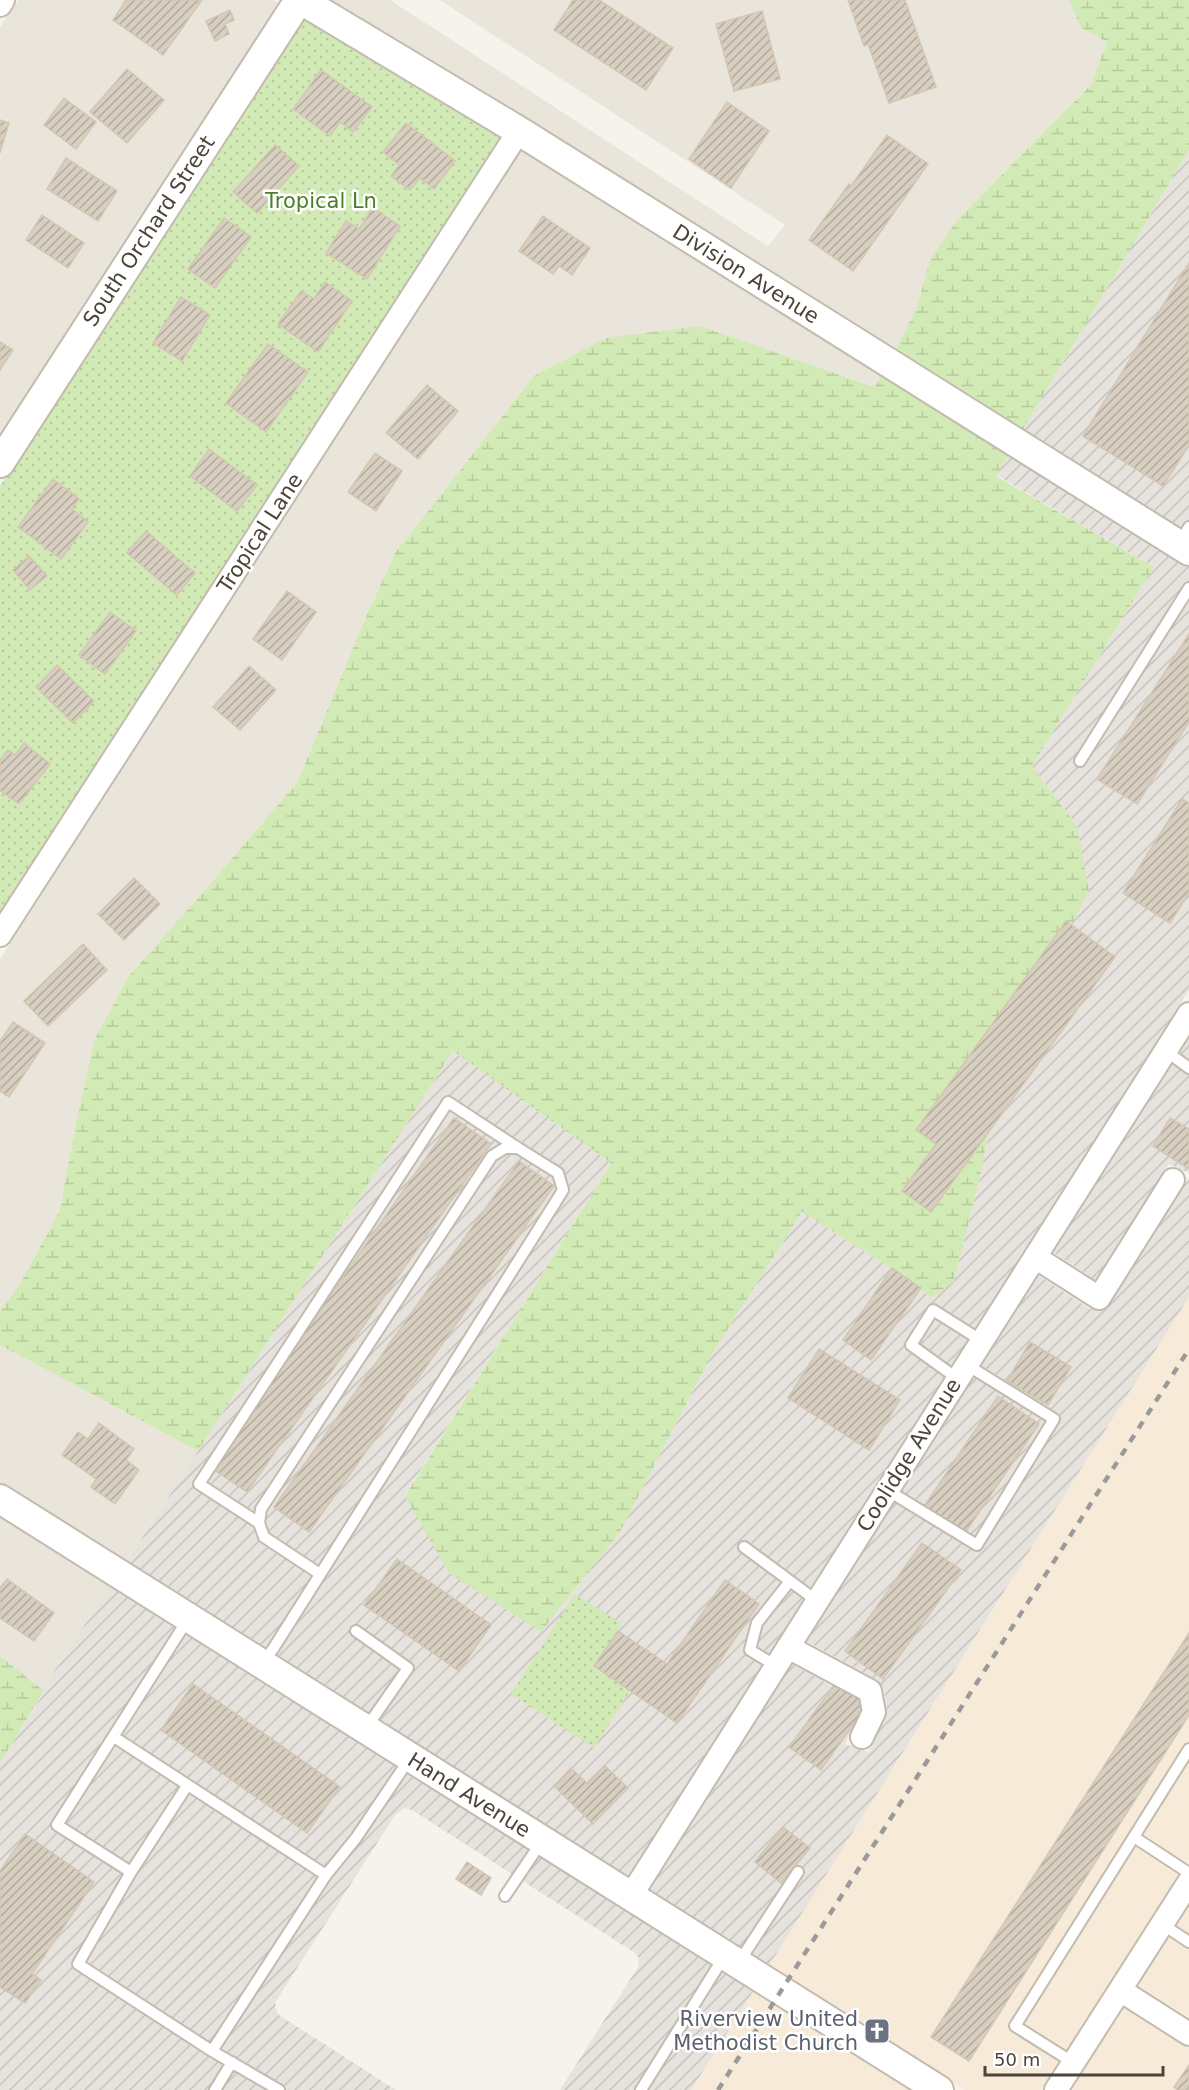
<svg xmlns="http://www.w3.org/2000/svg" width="1189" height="2090" font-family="'DejaVu Sans',sans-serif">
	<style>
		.residential { fill: #eae5da }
		.commercial { fill: #f7ead8 }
		.industrial { fill: url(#industrial-furrows) }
		.green { fill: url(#green-dots) }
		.wetland { fill: url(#wetland-marsh) }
		.building { fill: url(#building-hatch); stroke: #d3c7b4; stroke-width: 1.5 }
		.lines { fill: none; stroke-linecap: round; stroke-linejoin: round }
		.service-casing { stroke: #c2bbae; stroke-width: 14 }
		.minor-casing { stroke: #c2bbae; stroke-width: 26 }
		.tertiary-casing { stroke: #c2bbae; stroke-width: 32 }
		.service { stroke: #fff; stroke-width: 10 }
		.minor { stroke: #fff; stroke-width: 22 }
		.tertiary { stroke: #fff; stroke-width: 28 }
		.rail { stroke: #9a9a9a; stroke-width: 4.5; stroke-dasharray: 8 8; stroke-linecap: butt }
		.labels { text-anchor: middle; stroke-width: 5; stroke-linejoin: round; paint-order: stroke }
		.park-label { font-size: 21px; fill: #4a7f2a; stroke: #fff }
		.street-label { font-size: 21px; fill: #4b4439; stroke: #fff }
		.worship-label { font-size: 21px; fill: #5b616d; stroke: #fff; text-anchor: end }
	</style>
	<defs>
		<pattern id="industrial-furrows" width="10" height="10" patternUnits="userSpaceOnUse" patternTransform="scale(1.5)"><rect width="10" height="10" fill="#e6e2dd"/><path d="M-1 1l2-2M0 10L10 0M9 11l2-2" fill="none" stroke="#c7c3be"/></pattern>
		<pattern id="green-dots" width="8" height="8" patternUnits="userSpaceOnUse" patternTransform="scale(1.5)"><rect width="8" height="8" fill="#d2eab5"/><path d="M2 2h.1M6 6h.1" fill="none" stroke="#b6ca9c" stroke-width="1.8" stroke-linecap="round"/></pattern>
		<pattern id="wetland-marsh" width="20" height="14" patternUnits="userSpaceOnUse" patternTransform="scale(1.5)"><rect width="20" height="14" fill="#d2eab5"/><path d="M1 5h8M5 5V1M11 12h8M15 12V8" fill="none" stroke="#b6ca9c"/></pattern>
		<pattern id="building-hatch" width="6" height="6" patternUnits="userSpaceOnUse" patternTransform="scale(1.5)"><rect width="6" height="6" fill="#d8cfc1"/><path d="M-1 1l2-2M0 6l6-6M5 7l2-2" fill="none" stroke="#b1aa9e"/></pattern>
	</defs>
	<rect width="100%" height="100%" fill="#f6f3ec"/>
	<path class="residential" d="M 18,0 L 273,0 L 281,5 L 0,440 L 0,27 Z
		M 328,0 L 390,0 L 768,246 L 785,225 L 440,0 L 1069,0 L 1081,28 L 1107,42 L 1091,85 L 957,220 L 930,260 L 917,307 L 895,351 L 537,125 Z
		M 522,149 L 882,375 L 876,387 L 700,326 L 534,376 L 395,553 L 360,631 L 298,781 L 212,882 L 128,977 L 95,1039 L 76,1123 L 60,1210 L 21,1282 L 0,1311 L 0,959 Z
		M 0,1345 L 198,1451 L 126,1563 L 0,1483 Z
		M 0,1515 L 111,1585 L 42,1690 L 0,1656 Z"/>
	<path class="commercial" d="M 1189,1297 L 1189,1859 L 1041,2090 L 965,2090 L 768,1967 Z
		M 1189,1905 L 1189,2017 L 1138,1985 Z
		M 754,1990 L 914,2090 L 691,2090 Z
		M 1124,2008 L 1189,2049 L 1189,2090 L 1071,2090 Z"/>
	<path class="industrial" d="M 1189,150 L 1189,535 L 1022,431 Z
		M 1009,454 L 1189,567 L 1189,990 L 627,1878 L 126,1563 L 198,1451 L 453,1051 L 611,1163 L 405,1495 L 541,1632 L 620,1532 L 712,1354 L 802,1212 L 886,1265 L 932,1298 L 954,1281 L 981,1173 L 1009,1025 L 1077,826 L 1032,766 L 1154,567 L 996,475 Z
		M 1189,1038 L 1189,1173 L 1169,1164 L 1095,1280 L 1053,1252 Z
		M 1189,1178 L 1189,1297 L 768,1967 L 648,1891 L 792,1664 L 858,1700 L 860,1712 L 845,1744 L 869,1752 L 886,1715 L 887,1708 L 883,1687 L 877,1680 L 806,1641 L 1038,1275 L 1090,1309 L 1110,1304 Z
		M 111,1585 L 612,1902 L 754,1990 L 691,2090 L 560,2090 L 638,1967 L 639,1958 L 635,1953 L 412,1810 L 405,1808 L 395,1815 L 276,2001 L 275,2007 L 279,2015 L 396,2090 L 0,2090 L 0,1763 L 44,1692 L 42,1690 Z"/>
	<path class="green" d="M 303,17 L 501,136 L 0,912 L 0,486 Z
		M 575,1594 L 622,1624 L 594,1666 L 630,1691 L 594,1748 L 511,1694 Z"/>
	<path class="wetland" d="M 1069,0 L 1189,0 L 1189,150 L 1022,431 L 895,351 L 917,307 L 930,260 L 957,220 L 1091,85 L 1107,42 L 1081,28 Z
		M 700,326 L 875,387 L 882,375 L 1009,454 L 996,476 L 1154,567 L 1032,766 L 1077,826 L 1089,891 L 1057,951 L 1009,1025 L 981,1173 L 954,1281 L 932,1298 L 886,1265 L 802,1212 L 712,1354 L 620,1532 L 541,1632 L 449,1573 L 405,1496 L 611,1163 L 453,1051 L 198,1451 L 0,1345 L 0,1311 L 21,1282 L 60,1210 L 76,1123 L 95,1039 L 128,977 L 212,882 L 298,781 L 360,631 L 395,553 L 534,376 L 606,338 Z
		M 0,1656 L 44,1691 L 0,1763 Z"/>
	<path class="building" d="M 126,0 L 202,0 L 163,55 L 113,20 Z
		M 573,0 L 599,0 L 673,48 L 646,90 L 554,30 Z
		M 848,0 L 905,0 L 936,87 L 889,103 L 868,44 L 864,46 Z
		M 230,10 L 234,20 L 225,24 L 229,34 L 215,41 L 206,21 Z
		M 762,11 L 780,79 L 734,91 L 716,24 Z
		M 127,69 L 164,100 L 127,143 L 90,112 Z
		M 321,70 L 372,107 L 353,132 L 340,122 L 330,136 L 293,109 Z
		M 64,98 L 96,122 L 76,149 L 44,125 Z
		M 727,102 L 769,131 L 731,188 L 689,159 Z
		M 0,120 L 9,123 L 0,153 Z
		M 406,123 L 455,161 L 434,189 L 420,178 L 410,190 L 391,176 L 399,165 L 383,152 Z
		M 887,135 L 928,164 L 853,271 L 809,240 L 849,184 L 851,186 Z
		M 275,145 L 299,166 L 257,213 L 233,192 Z
		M 66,158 L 117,191 L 98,221 L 47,189 Z
		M 373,208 L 400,226 L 367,279 L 326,253 L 346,221 L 359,229 Z
		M 42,215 L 84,243 L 68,268 L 26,240 Z
		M 543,216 L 590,248 L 572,275 L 559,266 L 553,274 L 519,251 Z
		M 224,218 L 251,237 L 215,288 L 188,269 Z
		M 1189,263 L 1189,445 L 1163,486 L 1083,436 Z
		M 325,282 L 352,301 L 318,352 L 278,324 L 301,291 L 314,299 Z
		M 181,297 L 210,315 L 182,361 L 153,343 Z
		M 0,342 L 13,350 L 0,370 Z
		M 268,344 L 308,372 L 266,432 L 226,403 Z
		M 427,385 L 458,411 L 418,459 L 386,433 Z
		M 209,449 L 257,485 L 237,511 L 190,476 Z
		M 375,453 L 402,471 L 376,511 L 348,492 Z
		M 53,479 L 79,499 L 72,509 L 88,522 L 61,559 L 18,527 Z
		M 146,531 L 195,573 L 177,595 L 127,553 Z
		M 29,556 L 47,576 L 30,590 L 13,570 Z
		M 287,591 L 316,612 L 282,660 L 253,639 Z
		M 110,612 L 136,631 L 105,674 L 79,655 Z
		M 1189,634 L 1189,722 L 1137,804 L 1097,779 Z
		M 57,665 L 94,701 L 73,723 L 36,687 Z
		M 249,666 L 276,690 L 240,730 L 213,707 Z
		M 24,743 L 50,764 L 19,804 L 0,790 L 0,760 L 8,750 L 15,755 Z
		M 1182,799 L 1189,803 L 1189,893 L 1170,923 L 1123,893 Z
		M 134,878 L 160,904 L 124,940 L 98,914 Z
		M 1066,921 L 1115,957 L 931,1212 L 902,1191 L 936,1144 L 916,1130 Z
		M 83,944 L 107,970 L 48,1026 L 24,1001 Z
		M 13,1022 L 45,1043 L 9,1097 L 0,1091 L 0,1041 Z
		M 454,1118 L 491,1144 L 247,1492 L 210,1467 Z
		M 1170,1118 L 1189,1129 L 1189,1169 L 1153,1146 Z
		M 519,1161 L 554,1186 L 309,1532 L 274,1507 Z
		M 892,1268 L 921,1288 L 871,1360 L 843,1340 Z
		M 1030,1342 L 1071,1367 L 1048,1405 L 1007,1381 Z
		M 819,1349 L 900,1400 L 869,1450 L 788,1398 Z
		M 998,1396 L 1039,1424 L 963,1536 L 923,1508 Z
		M 99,1423 L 134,1449 L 126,1460 L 139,1470 L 115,1504 L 91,1487 L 96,1479 L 62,1455 L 78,1432 L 88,1439 Z
		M 922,1543 L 961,1570 L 883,1679 L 845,1651 Z
		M 397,1559 L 491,1625 L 459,1671 L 364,1605 Z
		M 7,1579 L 54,1613 L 34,1641 L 0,1618 L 0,1588 Z
		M 725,1580 L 759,1604 L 677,1723 L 594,1666 L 618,1631 L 667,1664 Z
		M 1189,1633 L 1189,1715 L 969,2061 L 931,2037 Z
		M 837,1681 L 868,1704 L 821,1770 L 789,1747 Z
		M 193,1684 L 340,1787 L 307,1833 L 161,1730 Z
		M 605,1766 L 628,1788 L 593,1824 L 554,1786 L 571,1768 L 588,1784 Z
		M 783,1827 L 810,1848 L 781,1883 L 755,1862 Z
		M 25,1834 L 94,1882 L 32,1974 L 41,1980 L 25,2003 L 0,1987 L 0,1871 Z
		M 467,1862 L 491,1878 L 481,1895 L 456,1879 Z
		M 1189,2065 L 1189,2090 L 1178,2090 L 1174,2087 Z"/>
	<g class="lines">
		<g class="service-casing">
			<path id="service" d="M 1179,544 L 1189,527
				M 1080,761 L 1189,588
				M 1166,1051 L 1189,1068
				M 958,1379 L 911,1345 L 933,1310 L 982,1341
				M 887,1490 L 977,1545 L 1054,1419 L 967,1365
				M 259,1523 L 199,1484 L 448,1102 L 518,1148
				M 744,1547 L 817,1601
				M 188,1619 L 57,1825 L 131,1872 L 78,1964 L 212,2051 L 279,2090
				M 356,1631 L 408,1668 L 366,1728
				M 261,1664 L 273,1649 L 555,1203 L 563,1190 L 558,1173 L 518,1148 L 505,1148 L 492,1156 L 261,1509 L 259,1523 L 264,1537 L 320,1574
				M 776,1666 L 750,1650 L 757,1623 L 790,1581
				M 114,1737 L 326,1875
				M 1134,1837 L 1189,1873
				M 131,1872 L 187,1786
				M 505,1896 L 542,1841
				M 1162,1924 L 1189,1942
				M 739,1962 L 798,1872
				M 212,2051 L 326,1875 L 356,1838 L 410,1758
				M 1074,2063 L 1015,2026 L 1189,1749
				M 215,2090 L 232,2062
				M 641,2090 L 725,1955"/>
		</g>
		<g class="minor-casing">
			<path id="minor" d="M 0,5 L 3,0
				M 0,935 L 519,131
				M 1035,1257 L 1099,1298 L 1173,1180
				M 788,1647 L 870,1691 L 874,1712 L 862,1737
				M 630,1897 L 1189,1014
				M 1120,1990 L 1189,2034
				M 1056,2090 L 1189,1882"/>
		</g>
		<g class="tertiary-casing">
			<path id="tertiary" d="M 301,0 L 519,131 L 1189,551
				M 0,463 L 299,0
				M 0,1499 L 939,2090"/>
		</g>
		<use href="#service" class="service"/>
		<use href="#minor" class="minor"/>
		<use href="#tertiary" class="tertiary"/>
		<path class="rail" d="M 718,2090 L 1189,1349"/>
	</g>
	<defs>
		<g id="church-square" transform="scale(1.35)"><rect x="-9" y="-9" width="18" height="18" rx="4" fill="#6b7280" stroke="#fff"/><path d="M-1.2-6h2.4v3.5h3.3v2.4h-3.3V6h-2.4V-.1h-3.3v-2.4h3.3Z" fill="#fff"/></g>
	</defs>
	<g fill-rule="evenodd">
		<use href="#church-square" x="877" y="2031"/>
	</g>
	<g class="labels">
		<g class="park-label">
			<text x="321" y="208">Tropical Ln</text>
		</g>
		<g class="street-label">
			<text transform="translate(149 231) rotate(-57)" y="7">South Orchard Street</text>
			<text transform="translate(746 274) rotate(32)" y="7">Division Avenue</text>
			<text transform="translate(260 533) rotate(-57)" y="7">Tropical Lane</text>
			<text transform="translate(909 1455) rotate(-58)" y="7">Coolidge Avenue</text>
			<text transform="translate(469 1795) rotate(32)" y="7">Hand Avenue</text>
		</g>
		<g class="worship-label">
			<text x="858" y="2026">Riverview United<tspan x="858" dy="24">Methodist Church</tspan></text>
		</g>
	</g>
	<path d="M985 2066v9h178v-9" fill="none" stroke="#4b4439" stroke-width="3"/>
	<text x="994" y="2066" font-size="18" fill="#4b4439" stroke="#ffffff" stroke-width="4.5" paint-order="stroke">50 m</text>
</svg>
